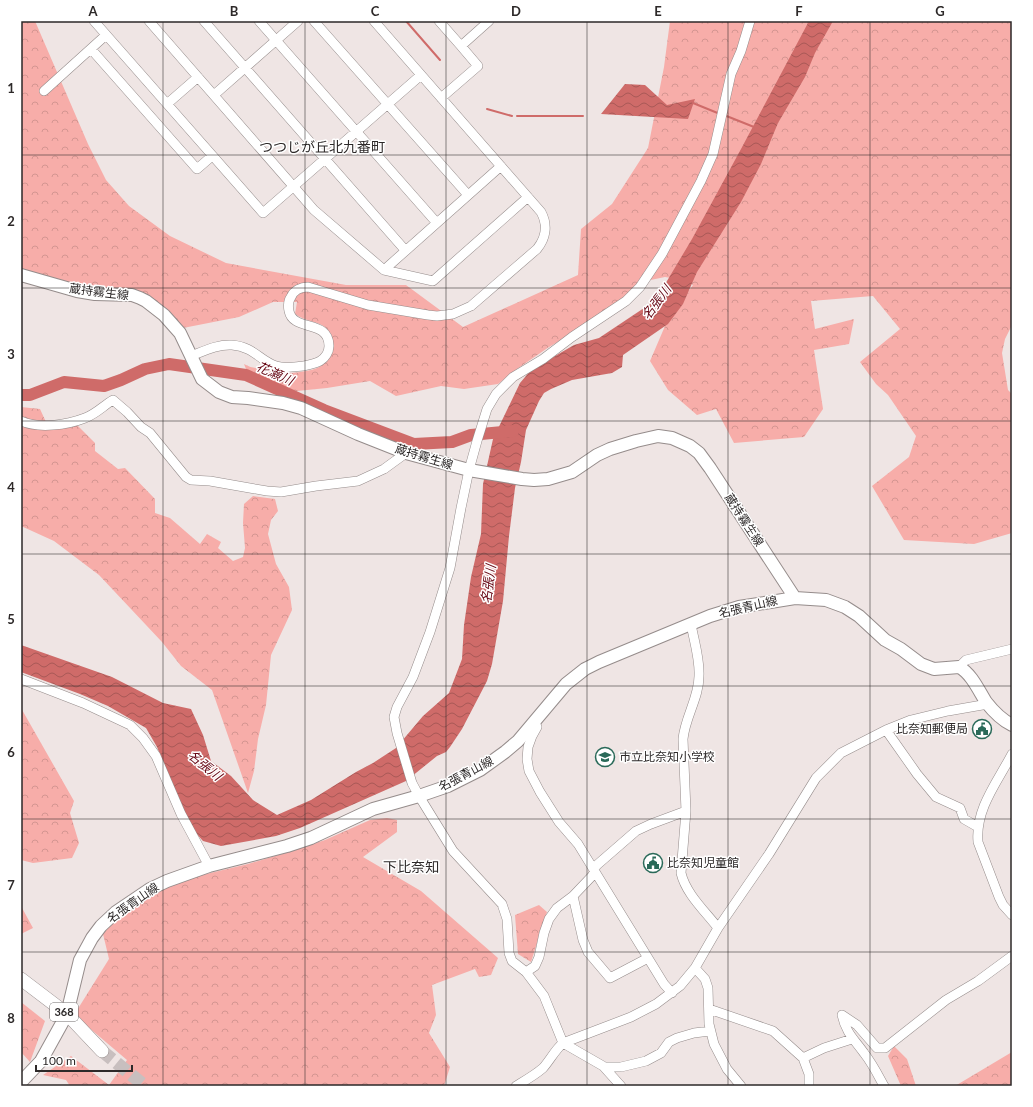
<svg xmlns="http://www.w3.org/2000/svg" width="1033" height="1107" font-family="Lato,'Noto Sans JP',sans-serif">
	<style>
		.forest { fill: url(#forest-crowns) }
		.water { fill: url(#water-waves) }
		.lines { fill: none; stroke-linecap: round; stroke-linejoin: round }
		.stream { stroke: #cf6b69; stroke-width: 2 }
		.river { stroke: #cf6b69; stroke-width: 12 }
		.highway-tunnel { stroke: #c8bfbf; stroke-width: 13; stroke-dasharray: 13 6; stroke-linecap: butt }
		.minor-casing { stroke: #958c8b; stroke-width: 10 }
		.major-casing { stroke: #958c8b; stroke-width: 14 }
		.highway-casing { stroke: #958c8b; stroke-width: 14 }
		.minor { stroke: #fff; stroke-width: 9 }
		.major { stroke: #fff; stroke-width: 12 }
		.highway { stroke: #fff; stroke-width: 13 }
		.grid { fill: none; stroke: #2d2929; stroke-width: 1; stroke-opacity: 0.55 }
		.labels { text-anchor: middle; stroke-width: 3; stroke-linejoin: round; paint-order: stroke }
		.shield { fill: #fff; stroke: #6c6969; stroke-width: 1 }
		.shield-label { font-size: 11px; font-weight: bold; fill: #2d2929 }
		.street-label { font-size: 12px; fill: #2d2929; stroke: #fff }
		.poi-label { font-size: 12px; fill: #2d2929; stroke: #fff; text-anchor: start }
		.water-label { font-size: 13px; font-style: italic; fill: #660613; stroke: #fff }
		.quarter-label { font-size: 14px; fill: #2d2929; stroke: #fff }
		.neatline { fill: none; stroke: #2d2929; stroke-width: 1.5 }
		.grid-label { font-size: 13px; text-anchor: middle; font-weight: bold; fill: #2d2929 }
	</style>
	<defs>
		<pattern id="forest-crowns" width="20" height="18" patternUnits="userSpaceOnUse"><rect width="20" height="18" fill="#f7ada9"/><path d="M2 6a3 3 0 1 1 6 0M12 15a3 3 0 1 1 6 0" fill="none" stroke="#d49591"/></pattern>
		<pattern id="water-waves" width="16" height="10" patternUnits="userSpaceOnUse"><rect width="16" height="10" fill="#cf6b69"/><path d="M0 5q4-4 8 0t8 0" fill="none" stroke="#a85856"/></pattern>
	</defs>
	<rect width="100%" height="100%" fill="#efe5e4"/>
	<path class="forest" d="M 21,21 L 35,21 L 88,144 L 106,180 L 129,206 L 170,236 L 226,263 L 346,285 L 406,285 L 463,327 L 578,275 L 581,229 L 612,204 L 648,148 L 664,67 L 670,21 L 1012,21 L 1012,325 L 1005,339 L 1002,353 L 1008,390 L 1012,394 L 1012,533 L 974,544 L 904,540 L 872,486 L 909,457 L 916,436 L 888,395 L 876,384 L 860,362 L 900,329 L 873,296 L 811,301 L 815,329 L 854,319 L 849,344 L 814,350 L 823,409 L 804,437 L 734,443 L 716,409 L 697,415 L 668,390 L 650,361 L 668,319 L 693,285 L 687,281 L 665,277 L 641,282 L 615,312 L 585,326 L 549,347 L 517,369 L 498,384 L 464,389 L 441,386 L 396,396 L 370,381 L 327,388 L 297,391 L 285,390 L 275,387 L 248,374 L 244,364 C 252,368 253,368 262,368 C 269,368 276,373 283,373 C 289,374 311,371 317,368 C 323,366 331,357 333,350 C 334,343 332,336 328,330 C 321,321 305,322 295,314 L 297,302 L 273,302 L 239,317 L 183,328 L 154,301 L 77,289 L 21,272 Z
		M 21,407 L 40,409 L 46,422 L 78,426 L 95,443 L 95,451 L 118,469 L 125,468 L 155,499 L 155,513 L 170,518 L 200,544 L 207,534 L 221,542 L 218,548 L 233,561 L 243,557 L 245,548 L 243,523 L 244,504 L 253,496 L 275,499 L 278,511 L 271,520 L 268,534 L 276,564 L 289,587 L 292,610 L 271,655 L 266,705 L 258,739 L 254,771 L 248,793 L 212,690 L 181,666 L 162,642 L 99,575 L 54,541 L 21,526 Z
		M 21,708 L 74,801 L 70,813 L 79,843 L 72,858 L 33,863 L 21,860 Z
		M 387,818 L 397,820 L 397,832 L 363,857 L 421,891 L 498,958 L 491,975 L 479,977 L 475,969 L 432,985 L 436,1015 L 429,1033 L 450,1067 L 444,1086 L 70,1086 L 66,1080 L 43,1075 L 71,1056 L 109,1085 L 127,1060 L 74,1015 L 109,959 L 103,934 L 108,927 L 132,907 L 157,890 L 181,880 L 248,864 L 285,853 L 325,840 L 370,820 Z
		M 539,905 L 547,912 L 531,962 L 518,954 L 515,915 Z
		M 21,906 L 33,928 L 21,934 Z
		M 21,1002 L 45,1021 L 30,1062 L 21,1052 Z
		M 894,1046 L 907,1059 L 916,1086 L 901,1086 L 888,1056 Z
		M 1012,1052 L 1012,1086 L 955,1086 Z"/>
	<path class="water" d="M 809,21 L 833,21 L 815,53 L 805,77 L 778,123 L 761,164 L 741,202 L 697,272 L 683,304 L 668,324 L 623,355 L 622,367 L 612,373 L 572,380 L 551,389 L 544,393 L 539,401 L 526,430 L 521,462 L 515,488 L 509,536 L 503,601 L 492,664 L 487,681 L 462,729 L 450,747 L 446,752 L 437,756 L 406,781 L 300,828 L 276,836 L 221,846 L 203,841 L 194,831 L 185,816 L 157,747 L 146,728 L 108,706 L 80,694 L 21,672 L 21,645 L 112,677 L 163,703 L 191,709 L 203,735 L 211,761 L 231,776 L 253,800 L 277,815 L 311,800 L 356,772 L 373,763 L 396,748 L 423,716 L 449,693 L 462,659 L 464,625 L 471,577 L 481,534 L 483,484 L 493,439 L 520,383 L 531,370 L 574,345 L 599,338 L 650,304 L 664,286 L 692,239 L 741,149 Z
		M 625,84 L 645,85 L 667,105 L 695,99 L 688,119 L 601,114 Z"/>
	<g class="lines">
		<path class="stream" d="M 406,21 L 440,60
			M 693,103 L 720,114
			M 487,109 L 512,116
			M 724,115 L 754,127
			M 517,116 L 583,116"/>
		<path class="river" d="M 21,395 L 30,395 L 64,382 L 104,386 L 121,380 L 145,369 L 169,364 L 246,375 L 324,410 L 414,444 L 452,442 L 471,435 L 513,431"/>
		<path class="highway-tunnel" d="M 102,1051 L 145,1086"/>
		<g class="minor-casing">
			<path id="minor" d="M 94,21 L 263,213 L 421,75
				M 149,21 L 314,210 L 384,270
				M 204,21 L 405,250
				M 259,21 L 436,222
				M 314,21 L 468,195
				M 439,21 L 461,46 L 489,21
				M 91,49 L 197,169 L 212,156
				M 44,91 L 106,35
				M 214,95 L 298,21
				M 441,98 L 478,66 L 461,46
				M 167,104 L 198,77
				M 501,166 L 384,270 L 433,281 L 528,197
				M 191,356 C 204,351 218,344 232,345 C 254,347 259,360 276,366 C 285,369 293,367 303,366 C 308,365 315,364 320,361 C 325,358 329,352 329,346 C 329,319 293,332 289,311 C 288,306 288,301 291,297 C 294,290 301,287 308,287 L 368,305 L 428,315 L 437,316 L 453,314 L 471,306 L 537,249 C 546,238 548,225 541,212 L 374,21
				M 21,421 C 39,429 67,425 85,418 C 96,414 103,406 113,400 L 127,412 L 141,427 L 150,433 L 186,477 L 191,480 L 210,481 L 267,491 L 281,492 L 316,486 L 358,481 L 384,469 L 406,453
				M 691,624 C 694,641 700,659 699,676 C 699,698 685,717 683,739 L 686,811 L 681,873 C 686,894 705,911 718,928
				M 959,667 L 966,660 L 1012,649
				M 21,679 L 83,703 L 130,725 L 143,738 L 156,756 L 181,814 L 209,866
				M 535,723 L 537,727 L 532,736 L 528,747 L 527,759 L 529,771 L 540,792 L 559,822 L 578,844 L 664,984 L 672,993
				M 886,730 L 917,774 L 936,797 L 960,808 L 964,819 L 978,827
				M 1012,754 C 998,781 975,809 978,842 L 999,897 L 1003,905 L 1012,915
				M 573,896 L 583,940 L 588,952 L 610,978 L 648,958
				M 695,968 L 705,979 L 708,988 L 709,1024 L 714,1044 L 727,1069 L 741,1086
				M 526,972 L 535,966 L 539,957 L 544,933 L 549,919 L 557,908 L 573,896 L 593,875 L 595,867 L 598,864 L 636,831 L 651,824 L 686,811
				M 709,1009 L 773,1031 L 803,1058 L 809,1074 L 809,1086
				M 842,1015 L 857,1025 L 877,1048 L 885,1048 L 946,1000 L 978,981 L 1012,956
				M 842,1015 C 846,1033 854,1039 864,1053 C 872,1063 878,1075 884,1086
				M 803,1058 L 824,1048 L 852,1039
				M 604,1067 L 621,1067 L 646,1061 L 661,1053 L 669,1042 L 677,1038 L 694,1033 L 710,1031
				M 516,1086 C 526,1080 535,1075 543,1068 C 550,1060 555,1050 563,1043 L 631,1017 L 656,1004 L 680,986 L 695,968 L 718,928 L 769,854 L 816,778 L 841,753 L 886,730 L 911,720 L 948,711 L 988,704
				M 621,1086 L 603,1066 L 563,1043 L 544,996 L 526,972 L 512,961 L 509,953 L 507,919 L 502,904 L 453,851 L 419,796 L 412,783 L 397,733 L 394,717 L 397,707 L 413,677 L 430,632 L 450,568 L 461,508 L 469,470 L 477,441 L 487,409 L 496,394 L 513,377 L 543,359 L 572,337 L 626,301 L 640,287 L 662,254 L 701,181 L 713,154 L 731,74 L 741,51 L 750,21"/>
		</g>
		<g class="major-casing">
			<path id="major" d="M 21,275 L 77,291 L 95,294 L 132,295 L 140,298 L 146,301 L 164,315 L 180,333 L 202,379 L 219,392 L 232,397 L 248,398 L 283,403 L 301,408 L 358,434 L 406,453 L 469,470 L 522,479 L 534,480 L 548,479 L 572,472 L 597,455 L 610,449 L 636,441 L 658,436 L 672,438 L 690,446 L 699,453 L 710,468 L 795,598
				M 21,1082 L 41,1061 L 67,1014 L 80,960 L 92,938 L 101,926 L 116,912 L 150,889 L 167,881 L 209,866 L 287,846 L 311,838 L 373,809 L 419,796 L 448,786 L 480,770 L 505,752 L 518,741 L 566,684 L 585,669 L 599,662 L 710,616 L 739,607 L 795,598 L 826,600 L 845,607 L 859,616 L 885,640 L 901,649 L 921,664 L 934,669 L 959,667 C 971,673 979,691 986,702 C 993,711 1002,720 1012,725"/>
		</g>
		<g class="highway-casing">
			<path id="highway" d="M 21,979 L 67,1014 L 102,1051"/>
		</g>
		<use href="#minor" class="minor"/>
		<use href="#major" class="major"/>
		<use href="#highway" class="highway"/>
	</g>
	<path class="grid" d="M 163,21 L 163,1086M 305,21 L 305,1086M 446,21 L 446,1086M 587,21 L 587,1086M 728,21 L 728,1086M 870,21 L 870,1086M 21,155 L 1012,155M 21,288 L 1012,288M 21,421 L 1012,421M 21,554 L 1012,554M 21,686 L 1012,686M 21,819 L 1012,819M 21,952 L 1012,952"/>
	<defs>
		<g id="civic-ring" transform="scale(1)"><circle r="9.5" fill="#fff" stroke="#2a6a59" stroke-width="1.5"/><path d="M-.6-6.5H3V-4.5H.6V-3L4-1V1h2V6H-6V1h2V-1L-.6-3ZM-1.2 2.5V6h2.4V2.5Z" fill="#2a6a59"/></g>
		<g id="school-ring" transform="scale(1)"><circle r="9.5" fill="#fff" stroke="#2a6a59" stroke-width="1.5"/><path d="M0-5L7-2L0 1L-7-2ZM-4 1L0 2.5L4 1V4Q0 6-4 4Z" fill="#2a6a59"/></g>
	</defs>
	<g fill-rule="evenodd">
		<use href="#civic-ring" x="982" y="729"/>
		<use href="#school-ring" x="605" y="757"/>
		<use href="#civic-ring" x="653" y="863"/>
	</g>
	<g class="labels">
		<rect class="shield" x="50" y="1003" width="28" height="18" rx="3"/>
		<g class="shield-label">
			<text x="64" y="1016">368</text>
		</g>
		<g class="street-label">
			<text transform="translate(99 292) rotate(7)" y="4">蔵持霧生線</text>
			<text transform="translate(424 457) rotate(17)" y="4">蔵持霧生線</text>
			<text transform="translate(744 520) rotate(57)" y="4">蔵持霧生線</text>
			<text transform="translate(748 607) rotate(-13)" y="4">名張青山線</text>
			<text transform="translate(466 774) rotate(-28)" y="4">名張青山線</text>
			<text transform="translate(133 903) rotate(-35)" y="4">名張青山線</text>
		</g>
		<g class="poi-label">
			<text x="968" y="733" text-anchor="end">比奈知郵便局</text>
			<text x="619" y="761">市立比奈知小学校</text>
			<text x="667" y="867">比奈知児童館</text>
		</g>
		<g class="water-label">
			<text transform="translate(656 302) rotate(-53)" y="5">名張川</text>
			<text transform="translate(275 373) rotate(24)" y="5">花瀬川</text>
			<text transform="translate(488 584) rotate(-82)" y="5">名張川</text>
			<text transform="translate(205 765) rotate(39)" y="5">名張川</text>
		</g>
		<g class="quarter-label">
			<text x="322" y="152">つつじが丘北九番町</text>
			<text x="411" y="872">下比奈知</text>
		</g>
	</g>
	<rect width="1033" height="1107" fill="none" stroke="#ffffff" stroke-width="44"/>
	<path d="M36 1065v6h96v-6" fill="none" stroke="#2d2929" stroke-width="2"/>
	<text x="42" y="1065" font-size="12" fill="#2d2929" stroke="#ffffff" stroke-width="3" paint-order="stroke">100 m</text>
	<rect x="22" y="22" width="989" height="1063" class="neatline"/>
	<g class="grid-label">
		<text x="93" y="16">A</text>
		<text x="234" y="16">B</text>
		<text x="375" y="16">C</text>
		<text x="516" y="16">D</text>
		<text x="658" y="16">E</text>
		<text x="799" y="16">F</text>
		<text x="940" y="16">G</text>
		<text x="11" y="93">1</text>
		<text x="11" y="226">2</text>
		<text x="11" y="359">3</text>
		<text x="11" y="492">4</text>
		<text x="11" y="624">5</text>
		<text x="11" y="757">6</text>
		<text x="11" y="890">7</text>
		<text x="11" y="1023">8</text>
	</g>
</svg>
